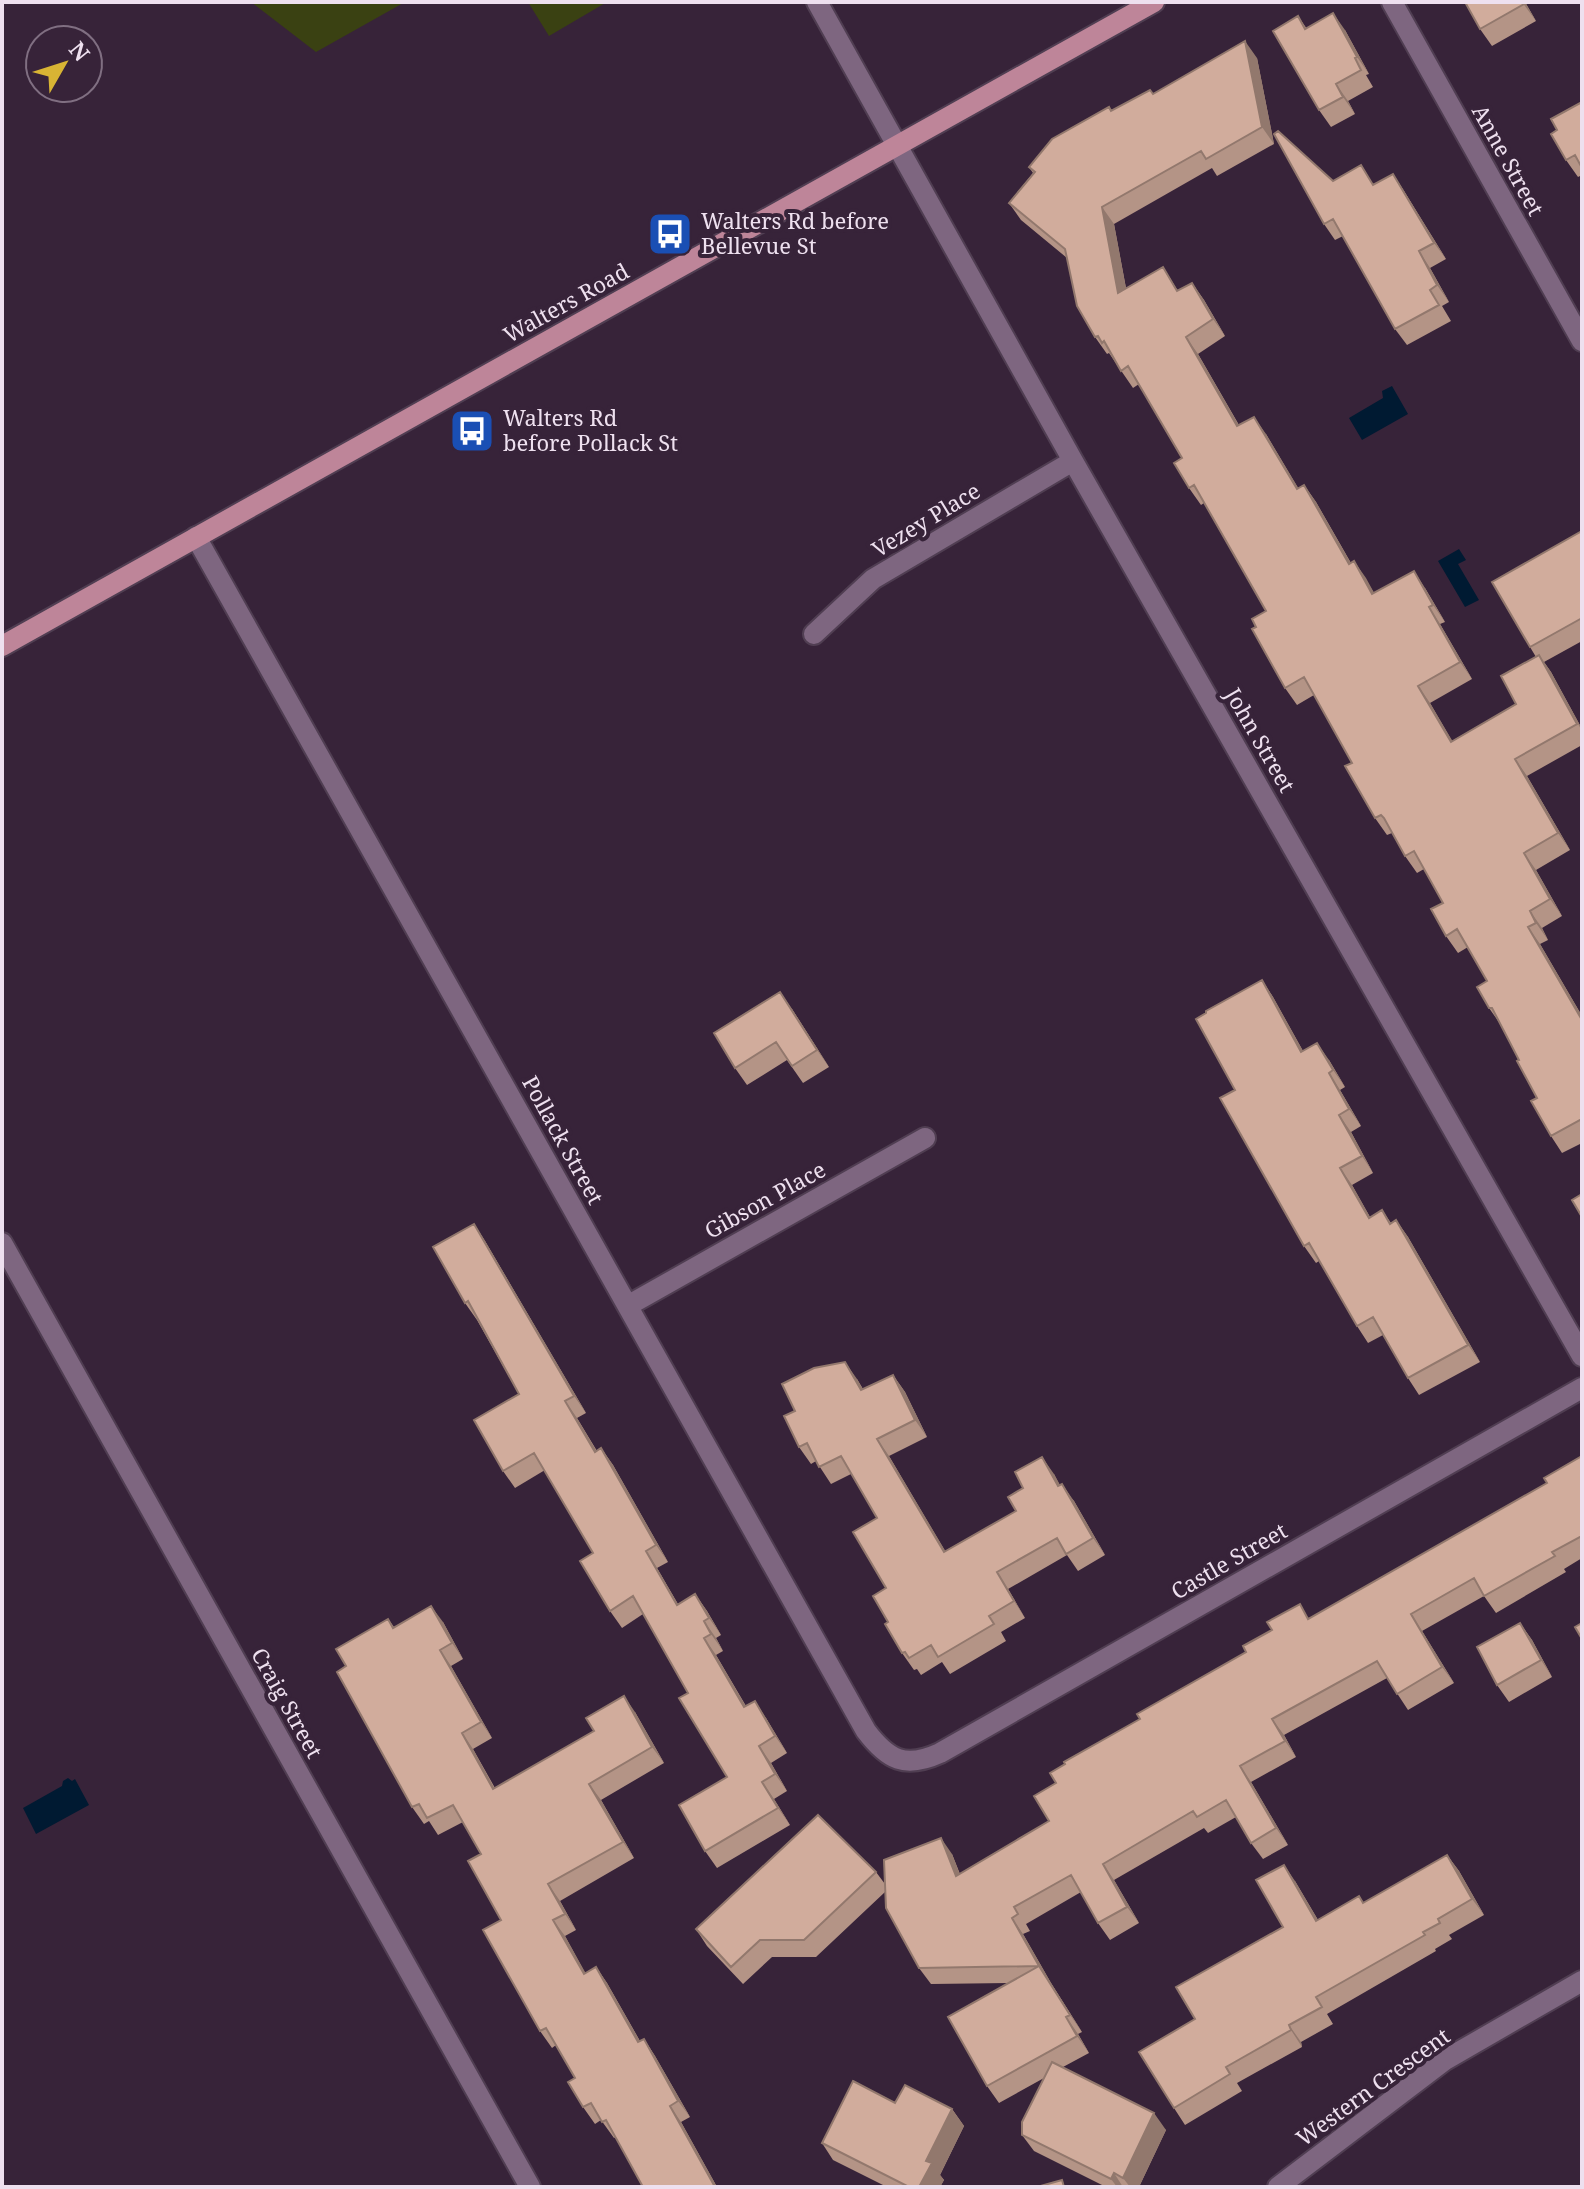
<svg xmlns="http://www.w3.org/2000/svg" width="1584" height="2189" font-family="'Noto Serif',serif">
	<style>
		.green { fill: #3a4112 }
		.water { fill: #001a32 }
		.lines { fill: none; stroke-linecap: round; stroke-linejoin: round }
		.minor-casing { stroke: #503e52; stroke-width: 24 }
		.major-casing { stroke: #503e52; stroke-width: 24 }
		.minor { stroke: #7e6680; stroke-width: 20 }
		.major { stroke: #be8599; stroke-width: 20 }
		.wall { fill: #b49486 }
		.shaded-wall { fill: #92786d }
		.building { fill: #d1ac9c; stroke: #92786d; stroke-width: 2 }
		.labels { text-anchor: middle; stroke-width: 8; stroke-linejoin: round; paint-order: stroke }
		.street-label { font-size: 22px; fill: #eee0ef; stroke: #372339 }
		.poi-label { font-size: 22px; fill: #eee0ef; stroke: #372339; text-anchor: start }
	</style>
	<rect width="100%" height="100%" fill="#372339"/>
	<path class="green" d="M 251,2 L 405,2 L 316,52 Z
		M 528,2 L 607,2 L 549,36 Z"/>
	<path class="water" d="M 1392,386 L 1408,414 L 1362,440 L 1349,418 L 1383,398 L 1382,391 Z
		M 1459,549 L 1466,560 L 1458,564 L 1479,600 L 1465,607 L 1438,561 Z
		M 68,1778 L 72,1781 L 75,1779 L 89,1805 L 36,1834 L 23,1808 L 62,1786 L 63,1781 Z"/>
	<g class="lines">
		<g class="minor-casing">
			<path id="minor" d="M 817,2 L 1073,461 L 1582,1356
				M 1392,2 L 1582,341
				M 196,537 L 866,1731 C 888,1760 905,1769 940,1753 L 1582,1388
				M 814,634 L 873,579 L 1073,461
				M 2,1243 L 530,2187
				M 629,1305 L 925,1138
				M 1278,2187 L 1445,2060 L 1582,1981"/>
		</g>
		<g class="major-casing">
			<path id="major" d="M 2,646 L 1154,2"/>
		</g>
		<use href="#minor" class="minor"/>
		<use href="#major" class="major"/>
	</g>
	<path class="wall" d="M 1525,2 L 1536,21 L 1492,46 L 1480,29 Z
		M 1298,16 L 1307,29 L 1345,30 L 1369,74 L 1366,75 L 1373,87 L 1348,101 L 1355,114 L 1331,127 L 1319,110 Z
		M 1257,58 L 1274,144 L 1217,176 L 1212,168 L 1114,224 L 1126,288 L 1163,267 L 1178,291 L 1192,283 L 1204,300 L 1225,336 L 1198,354 L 1239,425 L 1266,434 L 1298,488 L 1304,485 L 1316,502 L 1351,563 L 1354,561 L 1374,593 L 1425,588 L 1445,622 L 1440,624 L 1472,679 L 1430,703 L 1452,741 L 1516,704 L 1536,657 L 1530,647 L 1582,531 L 1582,641 L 1544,662 L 1551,672 L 1582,729 L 1582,745 L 1527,776 L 1570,850 L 1536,870 L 1562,916 L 1542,928 L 1548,940 L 1540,944 L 1582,1016 L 1582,1143 L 1562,1153 L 1551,1136 L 1537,1098 L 1519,1060 L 1501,1025 L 1489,1008 L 1487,981 L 1468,947 L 1458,953 L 1446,936 L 1443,903 L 1424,869 L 1417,873 L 1405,856 L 1392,833 L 1387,835 L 1375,818 L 1352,763 L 1314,695 L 1297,705 L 1285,688 L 1256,627 L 1266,611 L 1204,503 L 1201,505 L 1189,488 L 1182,458 L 1139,384 L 1133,388 L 1109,353 L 1107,354 L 1095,337 L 1067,258 L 1021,220 L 1009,203 L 1033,173 L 1029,167 L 1109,107 L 1112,111 L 1153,94 Z
		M 1582,102 L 1582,175 L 1578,177 L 1566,160 L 1557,130 Z
		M 1393,174 L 1404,191 L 1446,259 L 1430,268 L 1449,302 L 1442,306 L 1451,321 L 1407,345 L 1395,329 L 1343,236 L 1335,240 L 1324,224 L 1333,181 L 1375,184 Z
		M 1262,980 L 1273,997 L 1303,1051 L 1329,1060 L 1345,1087 L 1340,1090 L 1361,1126 L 1351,1132 L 1373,1173 L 1352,1185 L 1370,1217 L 1382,1210 L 1391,1223 L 1396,1220 L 1408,1237 L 1480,1362 L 1419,1395 L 1408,1378 L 1383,1335 L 1368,1343 L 1357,1326 L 1319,1261 L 1316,1263 L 1304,1246 L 1235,1090 Z
		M 792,1009 L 829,1067 L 803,1083 L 787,1060 L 747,1085 L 735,1068 Z
		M 474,1224 L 485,1241 L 586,1413 L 577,1418 L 597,1451 L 601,1448 L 613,1465 L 668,1562 L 657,1568 L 678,1604 L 695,1594 L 707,1611 L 721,1635 L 716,1638 L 723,1651 L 716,1655 L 746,1706 L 766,1718 L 787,1753 L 771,1763 L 787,1791 L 774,1799 L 790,1825 L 717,1868 L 705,1851 L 727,1777 L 688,1693 L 643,1614 L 622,1628 L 610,1611 L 593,1553 L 545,1470 L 515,1488 L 503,1471 L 519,1394 L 477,1320 L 465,1303 Z
		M 893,1375 L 905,1392 L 927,1437 L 889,1456 L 945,1551 L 1016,1511 L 1054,1474 L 1060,1486 L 1074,1501 L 1105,1555 L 1078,1571 L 1067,1555 L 1008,1589 L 1025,1618 L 1001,1632 L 1006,1641 L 950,1674 L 942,1662 L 921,1675 L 917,1669 L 914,1670 L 902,1653 L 888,1622 L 886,1588 L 877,1518 L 851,1474 L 831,1484 L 816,1461 L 811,1464 L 799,1447 L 795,1411 L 857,1379 L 863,1389 Z
		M 1582,1456 L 1582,1558 L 1564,1569 L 1566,1572 L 1496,1613 L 1484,1596 L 1422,1631 L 1454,1683 L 1408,1710 L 1387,1678 L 1284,1735 L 1296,1757 L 1251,1782 L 1288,1845 L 1263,1859 L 1251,1843 L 1236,1817 L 1208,1833 L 1204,1828 L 1114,1880 L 1139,1923 L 1110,1940 L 1098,1923 L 1081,1892 L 1026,1924 L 1030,1931 L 1023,1934 L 1051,1983 L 1082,2032 L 1078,2034 L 1089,2053 L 1063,2067 L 1166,2130 L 1139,2187 L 1106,2187 L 1034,2151 L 1022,2135 L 1044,2078 L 999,2103 L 987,2086 L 1009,1983 L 931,1984 L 919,1968 L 885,1892 L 816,1957 L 772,1957 L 743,1984 L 707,1946 L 696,1929 L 876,1872 L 885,1884 L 952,1854 L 960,1874 L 1049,1821 L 1056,1783 L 1140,1719 L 1310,1618 L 1547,1483 Z
		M 388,1619 L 394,1627 L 443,1622 L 463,1659 L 451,1666 L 492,1738 L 473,1749 L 495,1788 L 635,1712 L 664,1763 L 601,1800 L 634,1858 L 560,1901 L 576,1930 L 565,1936 L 585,1973 L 596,1967 L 607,1983 L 640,2041 L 644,2039 L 655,2056 L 690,2117 L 681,2122 L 717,2187 L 643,2187 L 616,2137 L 614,2138 L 601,2120 L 595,2124 L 583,2107 L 575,2078 L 556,2045 L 552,2048 L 540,2031 L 501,1920 L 481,1854 L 463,1822 L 438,1835 L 429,1821 L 424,1824 L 412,1807 Z
		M 1520,1623 L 1532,1640 L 1552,1677 L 1509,1702 L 1497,1685 Z
		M 1447,1855 L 1459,1871 L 1484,1915 L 1449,1935 L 1452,1939 L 1435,1949 L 1436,1951 L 1327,2014 L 1333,2024 L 1301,2042 L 1302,2047 L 1237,2083 L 1242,2091 L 1185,2125 L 1174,2108 L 1283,1927 L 1295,1881 L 1318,1920 L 1359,1896 L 1364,1903 Z
		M 895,2103 L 952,2109 L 964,2126 L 940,2175 L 944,2180 L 940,2187 L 887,2187 L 833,2160 L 822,2143 Z"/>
	<path class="shaded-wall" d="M 1522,2 L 1525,2 L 1536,21 Z
		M 1333,13 L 1345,30 L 1369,74 L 1357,57 Z
		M 1245,41 L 1257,58 L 1274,144 L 1262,127 Z
		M 1336,84 L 1348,101 L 1355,114 L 1343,97 Z
		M 1393,174 L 1404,191 L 1446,259 L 1434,243 Z
		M 1102,207 L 1114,224 L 1130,310 L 1118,293 Z
		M 1419,251 L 1430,268 L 1449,302 L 1437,285 Z
		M 1192,283 L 1204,300 L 1225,336 L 1213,319 Z
		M 1186,337 L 1198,354 L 1249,443 L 1237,426 Z
		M 1254,417 L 1266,434 L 1309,506 L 1297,489 Z
		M 1304,485 L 1316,502 L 1361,581 L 1349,564 Z
		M 1354,561 L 1366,578 L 1384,611 L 1372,594 Z
		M 1414,571 L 1425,588 L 1445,622 L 1433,605 Z
		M 1429,607 L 1440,624 L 1472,679 L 1460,662 Z
		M 1539,655 L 1551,672 L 1582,729 L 1582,731 Z
		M 1418,686 L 1430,703 L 1463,759 L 1451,742 Z
		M 1515,759 L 1527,776 L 1570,850 L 1558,833 Z
		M 1524,853 L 1536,870 L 1562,916 L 1550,899 Z
		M 1530,911 L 1542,928 L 1548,940 L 1536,923 Z
		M 1528,927 L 1540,944 L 1582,1016 L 1582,1020 Z
		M 1262,980 L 1273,997 L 1313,1069 L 1301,1052 Z
		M 780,992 L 792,1009 L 829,1067 L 817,1050 Z
		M 1317,1043 L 1329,1060 L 1345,1087 L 1333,1070 Z
		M 1329,1073 L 1340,1090 L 1361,1126 L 1349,1109 Z
		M 1339,1115 L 1351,1132 L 1373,1173 L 1362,1156 Z
		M 1340,1168 L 1352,1185 L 1380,1235 L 1369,1218 Z
		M 1396,1220 L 1408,1237 L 1480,1362 L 1468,1345 Z
		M 474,1224 L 485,1241 L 586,1413 L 574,1396 Z
		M 845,1362 L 857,1379 L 873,1407 L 861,1390 Z
		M 893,1375 L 905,1392 L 927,1437 L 915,1420 Z
		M 565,1401 L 577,1418 L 607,1469 L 595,1452 Z
		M 877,1439 L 889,1456 L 956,1569 L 944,1552 Z
		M 601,1448 L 613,1465 L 668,1562 L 656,1545 Z
		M 1042,1457 L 1054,1474 L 1070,1503 L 1058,1486 Z
		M 1062,1484 L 1074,1501 L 1105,1555 L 1093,1538 Z
		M 646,1551 L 657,1568 L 688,1622 L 677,1605 Z
		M 997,1572 L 1008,1589 L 1025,1618 L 1014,1601 Z
		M 695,1594 L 707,1611 L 721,1635 L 709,1618 Z
		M 431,1606 L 443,1622 L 463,1659 L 452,1643 Z
		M 1411,1614 L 1422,1631 L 1454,1683 L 1442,1667 Z
		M 704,1621 L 716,1638 L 723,1651 L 711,1634 Z
		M 1520,1623 L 1532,1640 L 1552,1677 L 1541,1660 Z
		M 704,1638 L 716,1655 L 756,1724 L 744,1707 Z
		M 440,1650 L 451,1666 L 492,1738 L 481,1722 Z
		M 624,1696 L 635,1712 L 664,1763 L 652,1747 Z
		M 755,1701 L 766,1718 L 787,1753 L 775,1736 Z
		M 1272,1719 L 1284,1735 L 1296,1757 L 1285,1741 Z
		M 462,1733 L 473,1749 L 504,1806 L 493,1789 Z
		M 759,1746 L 771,1763 L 787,1791 L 775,1774 Z
		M 1240,1766 L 1251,1782 L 1288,1845 L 1276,1828 Z
		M 762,1782 L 774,1799 L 790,1825 L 778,1808 Z
		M 589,1784 L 601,1800 L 634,1858 L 623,1842 Z
		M 941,1838 L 952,1854 L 967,1893 L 956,1876 Z
		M 1447,1855 L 1459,1871 L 1484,1915 L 1472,1899 Z
		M 1103,1864 L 1114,1880 L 1139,1923 L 1127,1907 Z
		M 1284,1865 L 1295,1881 L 1328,1937 L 1316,1921 Z
		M 548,1884 L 560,1901 L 576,1930 L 565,1914 Z
		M 1012,1918 L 1023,1934 L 1051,1983 L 1039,1966 Z
		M 553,1920 L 565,1936 L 595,1990 L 584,1974 Z
		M 1039,1966 L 1051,1983 L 1082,2032 L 1070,2015 Z
		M 596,1967 L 607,1983 L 650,2059 L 638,2042 Z
		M 1066,2017 L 1078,2034 L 1089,2053 L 1077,2036 Z
		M 1289,2025 L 1301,2042 L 1302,2047 L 1291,2030 Z
		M 644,2039 L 655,2056 L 690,2117 L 678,2101 Z
		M 670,2106 L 681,2122 L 717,2187 L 715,2187 Z
		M 952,2109 L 964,2126 L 940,2175 L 944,2180 L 940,2187 L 919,2187 L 926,2161 Z
		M 1154,2113 L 1166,2130 L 1139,2187 L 1130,2187 L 1123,2178 Z
		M 1114,2173 L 1123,2187 L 1117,2187 L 1111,2179 Z"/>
	<path class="building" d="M 1465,2 L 1522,2 L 1524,4 L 1480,29 Z
		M 1333,13 L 1357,57 L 1355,58 L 1361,70 L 1336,84 L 1343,97 L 1319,110 L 1273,31 L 1298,16 L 1305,29 Z
		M 1245,41 L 1262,127 L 1206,159 L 1201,151 L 1102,207 L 1118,293 L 1163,267 L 1177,291 L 1192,283 L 1213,319 L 1186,337 L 1237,426 L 1254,417 L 1297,489 L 1304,485 L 1349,564 L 1354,561 L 1372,594 L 1414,571 L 1433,605 L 1429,607 L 1460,662 L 1418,686 L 1451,742 L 1516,704 L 1501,676 L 1539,655 L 1577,724 L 1515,759 L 1558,833 L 1524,853 L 1550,899 L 1530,911 L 1536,923 L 1528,927 L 1582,1020 L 1582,1119 L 1551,1136 L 1531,1101 L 1537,1098 L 1517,1061 L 1519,1060 L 1492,1008 L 1489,1008 L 1477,987 L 1487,981 L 1457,929 L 1446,936 L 1431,909 L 1443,903 L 1414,851 L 1405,856 L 1384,818 L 1381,815 L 1375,818 L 1345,766 L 1352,763 L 1304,677 L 1285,688 L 1252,629 L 1256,627 L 1252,619 L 1266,611 L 1194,485 L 1189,488 L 1174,463 L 1182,458 L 1128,366 L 1121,371 L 1104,341 L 1102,343 L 1098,336 L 1095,337 L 1077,306 L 1065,249 L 1009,203 L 1035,172 L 1029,167 L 1052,139 L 1109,107 L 1111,111 L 1150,90 L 1153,94 Z
		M 1582,102 L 1582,168 L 1575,155 L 1566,160 L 1551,134 L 1557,130 L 1551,119 Z
		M 1278,131 L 1333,181 L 1361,165 L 1373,185 L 1393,174 L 1434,243 L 1419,251 L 1437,285 L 1430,290 L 1439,305 L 1395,329 L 1333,219 L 1324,224 L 1274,134 Z
		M 1582,531 L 1582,618 L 1530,647 L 1492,582 Z
		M 1262,980 L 1301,1052 L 1317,1043 L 1333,1070 L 1329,1073 L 1349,1109 L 1339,1115 L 1362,1156 L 1340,1168 L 1369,1218 L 1382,1210 L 1390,1224 L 1396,1220 L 1468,1345 L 1408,1378 L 1373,1317 L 1357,1326 L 1309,1243 L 1304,1246 L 1220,1098 L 1235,1090 L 1196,1019 L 1206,1013 L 1206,1011 Z
		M 780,992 L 817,1050 L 792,1066 L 776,1042 L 735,1068 L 714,1033 Z
		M 1582,1194 L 1582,1217 L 1572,1200 Z
		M 474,1224 L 574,1396 L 565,1401 L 595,1452 L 601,1448 L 656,1545 L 646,1551 L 677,1605 L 695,1594 L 709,1618 L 704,1621 L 711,1634 L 704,1638 L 744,1707 L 755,1701 L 775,1736 L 759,1746 L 775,1774 L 762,1782 L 778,1808 L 705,1851 L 679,1805 L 727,1777 L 679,1698 L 688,1693 L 633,1596 L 610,1611 L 580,1561 L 593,1553 L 534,1453 L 503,1471 L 474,1420 L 519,1394 L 468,1301 L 465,1303 L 433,1247 Z
		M 845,1362 L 861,1390 L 893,1375 L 915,1420 L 877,1439 L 944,1552 L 1016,1511 L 1008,1497 L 1023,1488 L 1015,1472 L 1042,1457 L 1058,1486 L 1062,1484 L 1093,1538 L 1066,1554 L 1057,1538 L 997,1572 L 1014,1601 L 989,1616 L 994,1624 L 938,1657 L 931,1645 L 909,1658 L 905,1652 L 902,1653 L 885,1624 L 888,1622 L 873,1596 L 886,1588 L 853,1532 L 877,1518 L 841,1456 L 819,1467 L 807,1443 L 799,1447 L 784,1416 L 795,1411 L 782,1384 L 814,1368 Z
		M 1582,1456 L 1582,1536 L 1552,1552 L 1555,1556 L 1484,1596 L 1474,1578 L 1411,1614 L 1442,1667 L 1397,1694 L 1377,1661 L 1272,1719 L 1285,1741 L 1240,1766 L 1276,1828 L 1251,1843 L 1226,1800 L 1197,1817 L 1193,1811 L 1103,1864 L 1127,1907 L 1098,1923 L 1071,1875 L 1014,1907 L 1018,1914 L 1012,1918 L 1039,1966 L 919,1968 L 886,1908 L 884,1860 L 941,1838 L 956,1876 L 1049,1821 L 1034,1796 L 1056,1783 L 1050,1773 L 1065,1764 L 1064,1762 L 1140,1719 L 1137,1714 L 1246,1652 L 1243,1646 L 1272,1630 L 1267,1622 L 1300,1604 L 1308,1619 L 1547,1483 L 1544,1478 Z
		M 431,1606 L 452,1643 L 440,1650 L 481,1722 L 462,1733 L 493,1789 L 594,1731 L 586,1718 L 624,1696 L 652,1747 L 589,1784 L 623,1842 L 548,1884 L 565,1914 L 553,1920 L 584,1974 L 596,1967 L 638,2042 L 644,2039 L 678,2101 L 670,2106 L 715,2187 L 643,2187 L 606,2120 L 602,2122 L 591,2103 L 583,2107 L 568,2082 L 575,2078 L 546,2028 L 540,2031 L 483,1930 L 501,1920 L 468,1861 L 481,1854 L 453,1805 L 427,1818 L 419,1804 L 412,1807 L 337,1672 L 346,1666 L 336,1649 L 388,1619 L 393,1628 Z
		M 1520,1623 L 1541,1660 L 1497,1685 L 1477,1647 Z
		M 1582,1623 L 1582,1639 L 1575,1627 Z
		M 818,1815 L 876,1872 L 804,1940 L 760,1940 L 731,1967 L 696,1929 Z
		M 1447,1855 L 1472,1899 L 1438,1919 L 1440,1923 L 1423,1932 L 1425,1935 L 1316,1997 L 1322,2007 L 1289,2025 L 1291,2030 L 1226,2067 L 1230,2074 L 1174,2108 L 1139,2052 L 1195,2019 L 1176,1987 L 1283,1927 L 1256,1880 L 1284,1865 L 1316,1921 L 1359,1896 L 1363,1903 Z
		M 1039,1966 L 1070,2015 L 1066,2017 L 1077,2036 L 987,2086 L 948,2017 Z
		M 1052,2062 L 1154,2113 L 1123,2178 L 1114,2173 L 1111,2179 L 1022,2135 L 1022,2122 Z
		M 853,2081 L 895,2103 L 905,2085 L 952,2109 L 926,2161 L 932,2163 L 919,2187 L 909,2187 L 822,2143 Z
		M 1062,2180 L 1064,2187 L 1037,2187 Z"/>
	<defs>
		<g id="bus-square" transform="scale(2.3)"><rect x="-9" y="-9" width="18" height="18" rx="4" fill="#1a4fb4" stroke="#372339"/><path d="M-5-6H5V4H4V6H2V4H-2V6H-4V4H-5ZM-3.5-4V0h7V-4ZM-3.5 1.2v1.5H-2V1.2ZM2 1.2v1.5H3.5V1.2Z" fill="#fff"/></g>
	</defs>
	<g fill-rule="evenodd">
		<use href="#bus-square" x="670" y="234"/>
		<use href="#bus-square" x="472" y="431"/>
	</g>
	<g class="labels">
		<g class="street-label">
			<text transform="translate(1508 160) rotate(61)" y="8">Anne Street</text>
			<text transform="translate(566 303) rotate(-29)" y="8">Walters Road</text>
			<text transform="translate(926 520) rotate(-31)" y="8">Vezey Place</text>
			<text transform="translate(1260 740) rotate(60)" y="8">John Street</text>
			<text transform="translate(563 1140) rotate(61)" y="8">Pollack Street</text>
			<text transform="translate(765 1200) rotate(-29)" y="8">Gibson Place</text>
			<text transform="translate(1229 1561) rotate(-30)" y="8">Castle Street</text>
			<text transform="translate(287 1703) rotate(61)" y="8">Craig Street</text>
			<text transform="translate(1373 2087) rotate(-36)" y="8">Western Crescent</text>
		</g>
		<g class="poi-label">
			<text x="701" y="229">Walters Rd before<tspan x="701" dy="25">Bellevue St</tspan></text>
			<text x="503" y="426">Walters Rd<tspan x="503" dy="25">before Pollack St</tspan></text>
		</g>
	</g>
	<rect width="1584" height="2189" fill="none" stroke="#eee0ef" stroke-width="8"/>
	<g transform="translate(64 64) rotate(51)"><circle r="38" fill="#372339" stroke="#806f82" stroke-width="2"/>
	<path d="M0-6L14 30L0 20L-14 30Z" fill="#d8b434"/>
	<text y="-12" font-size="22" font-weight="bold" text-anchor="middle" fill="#eee0ef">N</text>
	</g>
</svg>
